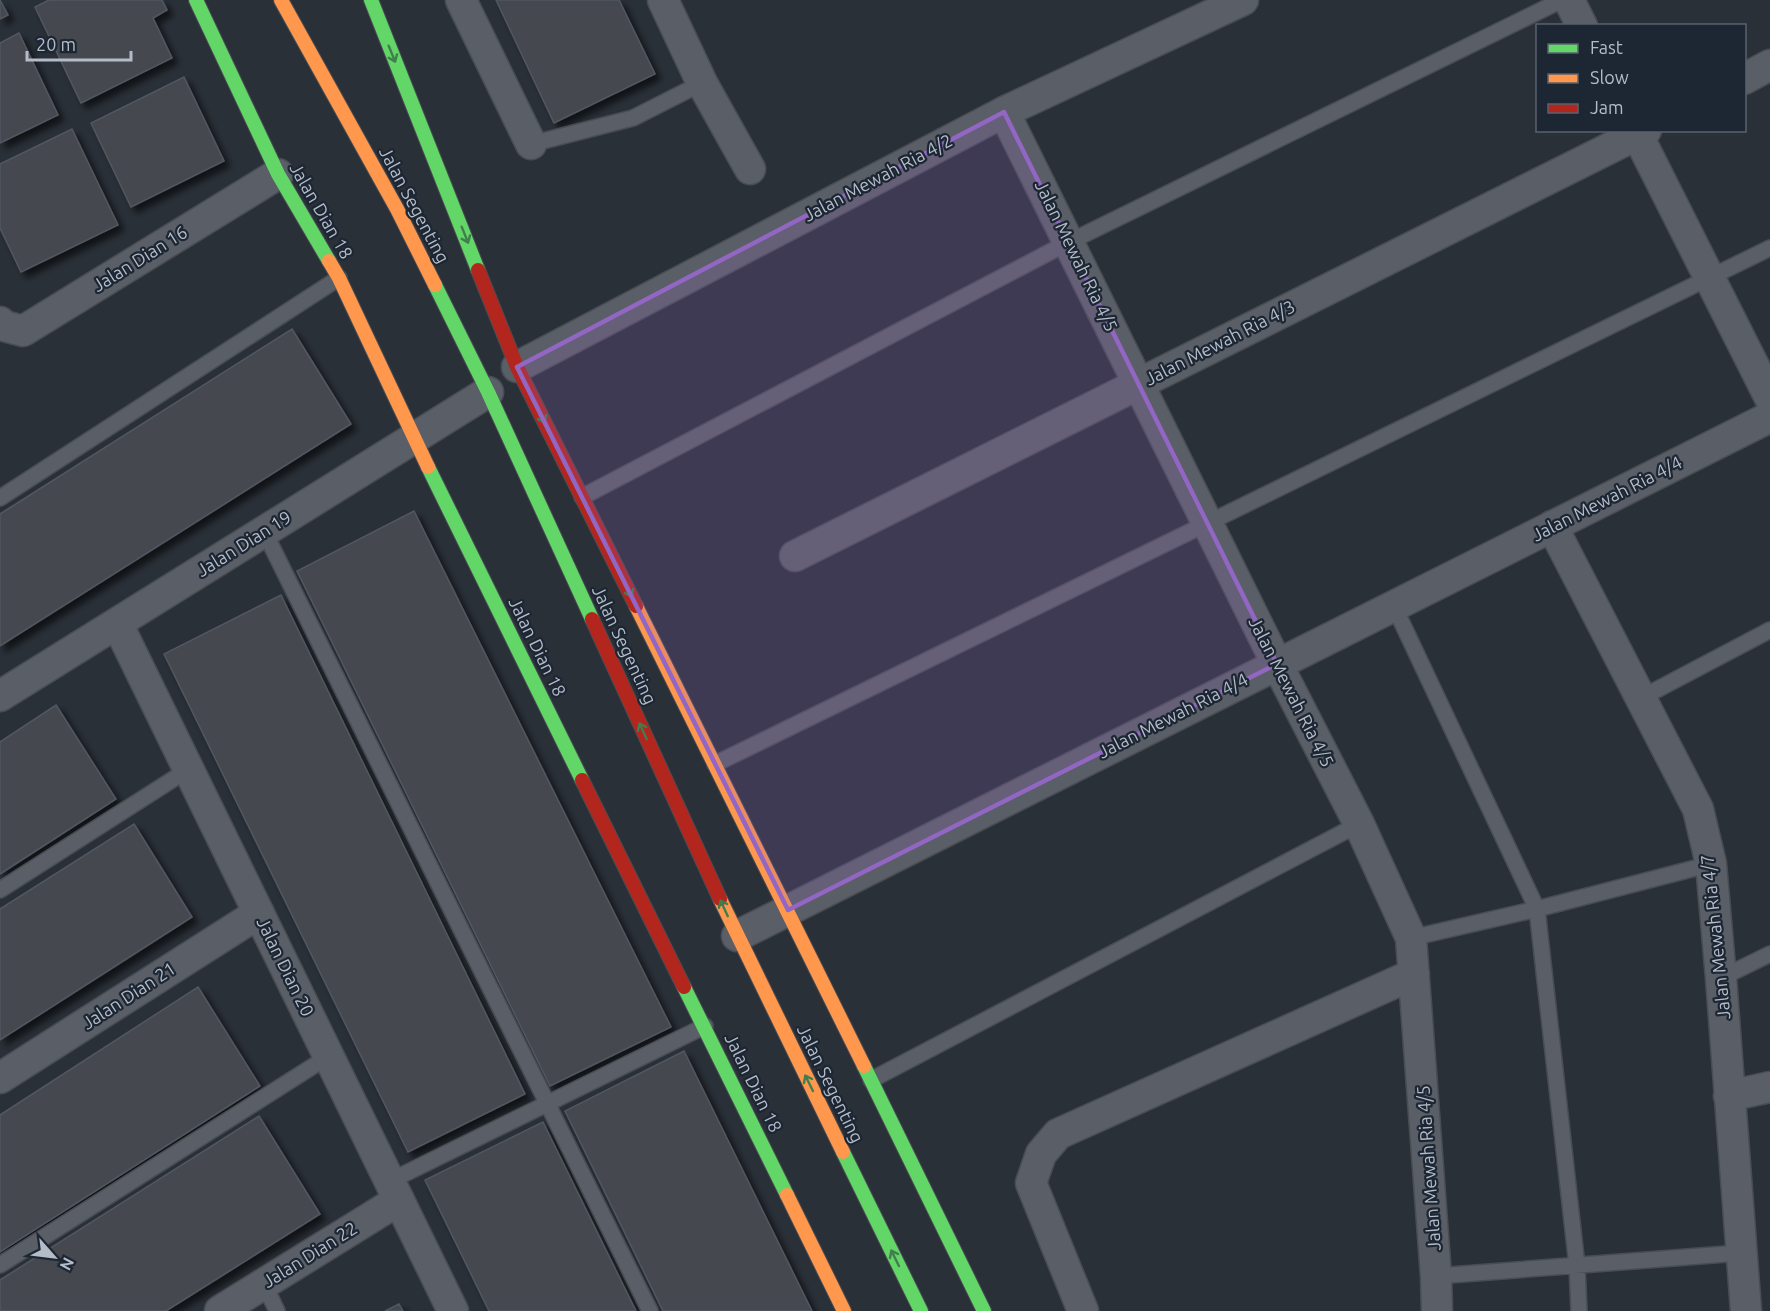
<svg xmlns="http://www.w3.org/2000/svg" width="1770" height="1311" font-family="Ubuntu,sans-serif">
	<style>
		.building { fill: #444950; stroke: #52575f; stroke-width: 1.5; filter: url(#shadow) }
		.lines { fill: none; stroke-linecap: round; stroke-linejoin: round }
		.lane-casing { stroke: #484c53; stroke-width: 18 }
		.street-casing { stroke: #484c53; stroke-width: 33 }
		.fast-casing { stroke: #484c53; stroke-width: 16 }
		.slow-casing { stroke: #484c53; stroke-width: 16 }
		.jam-casing { stroke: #484c53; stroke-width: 16 }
		.lane { stroke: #5a5e66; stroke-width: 15 }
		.street { stroke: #5a5e66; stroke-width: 30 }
		.fast { stroke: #63d668; stroke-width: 14 }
		.slow { stroke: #ff974d; stroke-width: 14 }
		.jam { stroke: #b3261e; stroke-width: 14 }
		.oneway { stroke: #407e4e }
		.marked { fill: #9266c3; fill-opacity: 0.2; stroke: #9266c3; stroke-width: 4.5; stroke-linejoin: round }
		.labels { text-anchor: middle; stroke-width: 4.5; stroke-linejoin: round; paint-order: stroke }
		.street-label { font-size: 18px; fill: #b4bcc9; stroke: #1d2633 }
	</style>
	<defs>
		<filter id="shadow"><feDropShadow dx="5.5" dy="5.5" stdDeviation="3" flood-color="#0009"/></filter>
	</defs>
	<rect width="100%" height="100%" fill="#2a3038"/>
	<path class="building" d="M 0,0 L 8,15 L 0,19 Z
		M 49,0 L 162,0 L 167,10 L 153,18 L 172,58 L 81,103 L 35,7 Z
		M 496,0 L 619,0 L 655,74 L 554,123 Z
		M 19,33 L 58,115 L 0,143 L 0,43 Z
		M 184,77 L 224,161 L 131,207 L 91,123 Z
		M 72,129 L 118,225 L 21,272 L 0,228 L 0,164 Z
		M 292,329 L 351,424 L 0,646 L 0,514 Z
		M 414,511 L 671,1027 L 550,1086 L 297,571 Z
		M 281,595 L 525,1094 L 408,1152 L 164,654 Z
		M 56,705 L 116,799 L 0,874 L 0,742 Z
		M 134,824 L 192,917 L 0,1040 L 0,909 Z
		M 198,987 L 260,1086 L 0,1252 L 0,1115 Z
		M 684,1051 L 812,1311 L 663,1311 L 565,1111 Z
		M 259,1116 L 320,1214 L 166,1311 L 0,1311 L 0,1280 Z
		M 543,1122 L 636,1311 L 489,1311 L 425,1180 Z
		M 399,1304 L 403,1311 L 385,1311 Z"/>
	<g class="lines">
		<g class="lane-casing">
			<path id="lane" d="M 531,144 L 633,118 L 702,83
				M 582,497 L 1069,242 L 1562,0
				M 0,498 L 339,278
				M 264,531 L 650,1311
				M 1394,606 L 1537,909 L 1577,1266 L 1579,1311
				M 1641,698 L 1770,630
				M 715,764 L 1770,248
				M 0,890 L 189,769
				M 1411,938 L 1537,909 L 1711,864
				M 1721,978 L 1770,954
				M 871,1080 L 1359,824
				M 390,1181 L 705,1026
				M 0,1265 L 329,1056
				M 1436,1276 L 1740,1253
				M 264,1284 L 277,1311"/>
		</g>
		<g class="street-casing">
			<path id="street" d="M 461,0 L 531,144
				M 663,0 L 702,83 L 750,169
				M 1569,0 L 1582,26
				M 1744,79 L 1770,65
				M 1004,112 L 1277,664 L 1359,824 L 1411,938 L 1436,1276 L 1437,1311
				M 1635,130 L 1770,398
				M 0,322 L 4,326 L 23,331 L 278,174
				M 517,367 L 1004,112 L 1243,0
				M 1552,526 L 1698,809 L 1711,864 L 1721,978 L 1746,1311
				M 795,556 L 1646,130
				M 117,623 L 453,1311
				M 0,696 L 488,392
				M 737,936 L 1770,417
				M 0,1078 L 259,913
				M 1729,1096 L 1770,1087
				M 220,1311 L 399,1200
				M 1083,1311 L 1031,1183 L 1041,1154 L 1058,1134 L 1414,974"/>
		</g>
		<g class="fast-casing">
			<path id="fast" d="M 196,0 L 278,174 L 329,261
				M 371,0 L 478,270
				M 435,285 L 488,392 L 592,619
				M 428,467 L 582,780
				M 684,987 L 787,1195
				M 864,1066 L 984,1311
				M 843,1152 L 921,1311"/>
		</g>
		<g class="slow-casing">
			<path id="slow" d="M 281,0 L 397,209 L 435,285
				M 329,261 L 339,278 L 428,467
				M 636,606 L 864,1066
				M 720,899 L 843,1152
				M 787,1195 L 844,1311"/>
		</g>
		<g class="jam-casing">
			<path id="jam" d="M 478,270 L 517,367 L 636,606
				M 592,619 L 720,899
				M 582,780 L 684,987"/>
		</g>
		<use href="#lane" class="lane"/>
		<use href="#street" class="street"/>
		<use href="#fast" class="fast"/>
		<use href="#slow" class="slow"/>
		<use href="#jam" class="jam"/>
	</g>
	<defs><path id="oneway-shaft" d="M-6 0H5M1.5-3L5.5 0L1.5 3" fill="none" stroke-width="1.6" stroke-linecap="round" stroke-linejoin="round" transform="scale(1.5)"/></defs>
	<g class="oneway">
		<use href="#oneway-shaft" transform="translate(392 54) rotate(68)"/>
		<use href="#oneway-shaft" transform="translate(465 235) rotate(68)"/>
		<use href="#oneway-shaft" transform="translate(541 415) rotate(63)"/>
		<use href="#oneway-shaft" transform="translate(628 589) rotate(63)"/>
		<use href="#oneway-shaft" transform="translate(643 731) rotate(-115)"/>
		<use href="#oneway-shaft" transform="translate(724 908) rotate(-115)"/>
		<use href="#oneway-shaft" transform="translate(809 1083) rotate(-116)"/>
		<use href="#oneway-shaft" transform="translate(895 1258) rotate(-116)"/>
	</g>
	<path class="marked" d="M 1004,112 L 1277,664 L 788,910 L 517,367 Z"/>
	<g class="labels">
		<g class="street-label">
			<text transform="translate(878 178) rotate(-28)" y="6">Jalan Mewah Ria 4/2</text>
			<text transform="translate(414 205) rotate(62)" y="6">Jalan Segenting</text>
			<text transform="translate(321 211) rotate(60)" y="6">Jalan Dian 18</text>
			<text transform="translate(1076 256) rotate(64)" y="6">Jalan Mewah Ria 4/5</text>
			<text transform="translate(140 259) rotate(-32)" y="6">Jalan Dian 16</text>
			<text transform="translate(1220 343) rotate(-27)" y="6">Jalan Mewah Ria 4/3</text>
			<text transform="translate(1607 499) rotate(-27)" y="6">Jalan Mewah Ria 4/4</text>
			<text transform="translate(244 544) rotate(-32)" y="6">Jalan Dian 19</text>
			<text transform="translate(624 645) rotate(65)" y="6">Jalan Segenting</text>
			<text transform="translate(537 647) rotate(64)" y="6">Jalan Dian 18</text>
			<text transform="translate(1291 692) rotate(63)" y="6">Jalan Mewah Ria 4/5</text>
			<text transform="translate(1173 716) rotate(-27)" y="6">Jalan Mewah Ria 4/4</text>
			<text transform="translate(1716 937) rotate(-96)" y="6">Jalan Mewah Ria 4/7</text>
			<text transform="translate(285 967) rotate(64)" y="6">Jalan Dian 20</text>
			<text transform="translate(129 996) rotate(-33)" y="6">Jalan Dian 21</text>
			<text transform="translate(753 1083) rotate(64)" y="6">Jalan Dian 18</text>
			<text transform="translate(830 1084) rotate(64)" y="6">Jalan Segenting</text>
			<text transform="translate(1429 1168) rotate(-94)" y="6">Jalan Mewah Ria 4/5</text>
			<text transform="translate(310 1255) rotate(-32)" y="6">Jalan Dian 22</text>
		</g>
	</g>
	<rect x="1536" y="24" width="210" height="108" fill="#1d2633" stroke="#59626f" stroke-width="1.5"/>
	<rect x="1548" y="44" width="30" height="9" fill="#63d668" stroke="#59626f" stroke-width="1.5"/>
	<text x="1590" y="54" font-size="18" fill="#b4bcc9">Fast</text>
	<rect x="1548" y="74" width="30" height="9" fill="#ff974d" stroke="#59626f" stroke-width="1.5"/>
	<text x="1590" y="84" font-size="18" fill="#b4bcc9">Slow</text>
	<rect x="1548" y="104" width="30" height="9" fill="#b3261e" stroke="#59626f" stroke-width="1.5"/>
	<text x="1590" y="114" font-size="18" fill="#b4bcc9">Jam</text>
	<g transform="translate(54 1257) rotate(118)" stroke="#1d2633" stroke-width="4.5" paint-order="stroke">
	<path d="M0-4.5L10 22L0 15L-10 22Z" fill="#b4bcc9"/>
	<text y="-9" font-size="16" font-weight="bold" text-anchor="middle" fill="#b4bcc9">N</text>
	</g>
	<path d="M27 51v9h104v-9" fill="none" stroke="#b4bcc9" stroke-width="3"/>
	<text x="36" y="51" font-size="18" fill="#b4bcc9" stroke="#1d2633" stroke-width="4.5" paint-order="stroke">20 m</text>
</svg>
